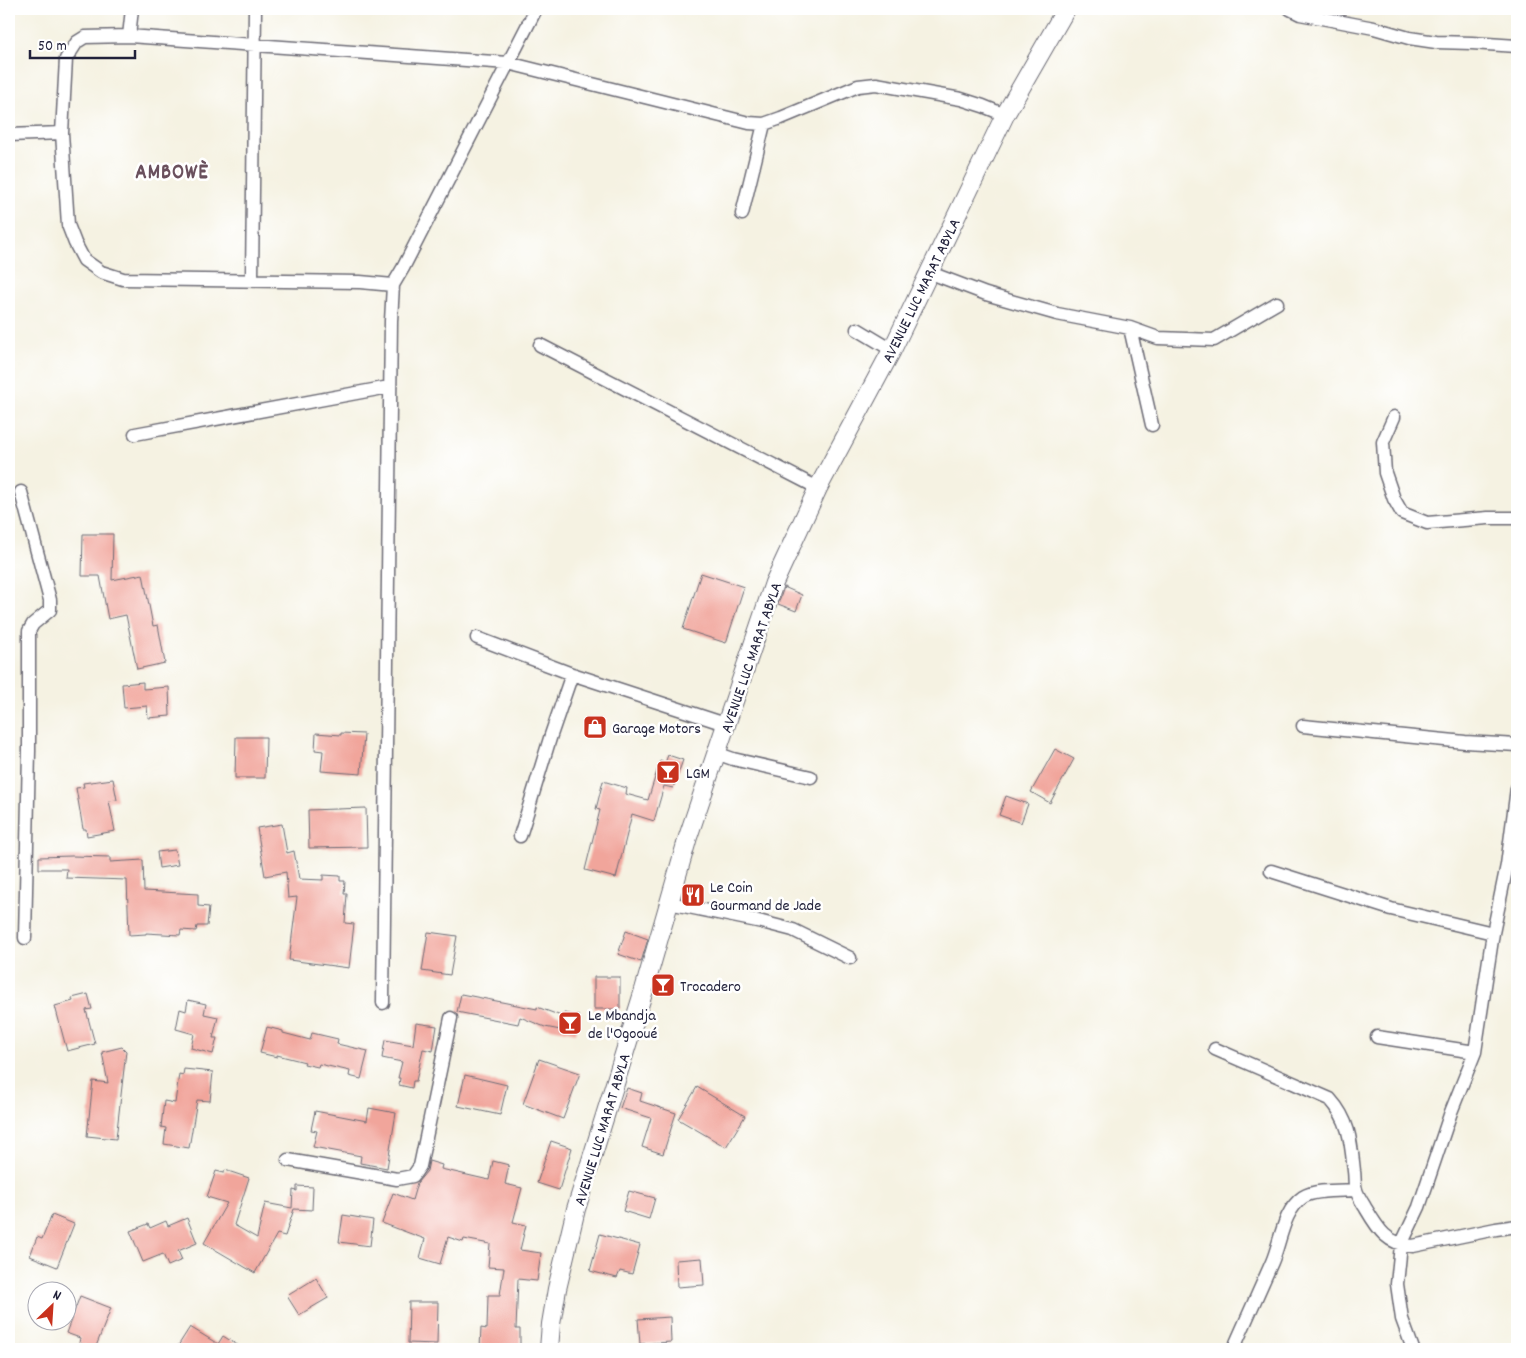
<svg xmlns="http://www.w3.org/2000/svg" width="1526" height="1358" font-family="Dekko,sans-serif">
	<style>
		.building { fill: #f1a59b }
		.lines { fill: none; stroke-linecap: round; stroke-linejoin: round }
		.street-casing { stroke: #6c6b75; stroke-width: 15 }
		.secondary-casing { stroke: #6c6b75; stroke-width: 20 }
		.street { stroke: #fff; stroke-width: 12 }
		.secondary { stroke: #fff; stroke-width: 18 }
		.labels { text-anchor: middle; stroke-width: 5; stroke-linejoin: round; paint-order: stroke }
		.street-label { font-size: 16px; fill: #22223b; stroke: #fff }
		.poi-label { font-size: 16px; fill: #22223b; stroke: #fff; text-anchor: start }
		.district-label { font-size: 21px; font-weight: bold; letter-spacing: 1px; fill: #6a505d; stroke: #fff }
	</style>
	<rect width="100%" height="100%" fill="#fff"/>
	<filter id="ink" filterUnits="userSpaceOnUse"><feTurbulence type="fractalNoise" baseFrequency=".02" numOctaves="2"/><feDisplacementMap in="SourceGraphic" scale="10" xChannelSelector="R" yChannelSelector="G"/><feConvolveMatrix kernelMatrix="1 2 1 2 8 2 1 2 1" color-interpolation-filters="sRGB"/></filter>
	<filter id="wash" filterUnits="userSpaceOnUse"><feTurbulence type="fractalNoise" baseFrequency=".0096" numOctaves="4" result="noise"/><feDisplacementMap in="SourceGraphic" scale="20" xChannelSelector="R" yChannelSelector="G"/><feGaussianBlur stdDeviation="1.12" result="paint"/><feColorMatrix in="noise" values="0 0 0 0 0 0 0 0 0 0 0 0 0 0 0 0 0 1.4 0 .05"/><feComposite in="paint" operator="in"/></filter>
	<g filter="url(#wash)">
		<rect width="100%" height="100%" fill="#f5f2e2"/>
		<g id="blocks">
			<path class="building" d="M 83,534 L 113,534 L 112,580 L 143,574 L 153,626 L 158,625 L 165,663 L 137,669 L 126,615 L 108,619 L 100,576 L 82,576 Z
				M 701,573 L 744,587 L 726,643 L 683,629 Z
				M 784,587 L 802,595 L 796,611 L 778,604 Z
				M 143,682 L 143,689 L 169,687 L 170,716 L 148,718 L 147,706 L 124,708 L 122,684 Z
				M 316,733 L 341,735 L 341,733 L 364,734 L 361,774 L 321,771 L 323,751 L 315,750 Z
				M 236,737 L 266,737 L 265,778 L 235,778 Z
				M 1055,749 L 1074,759 L 1050,803 L 1031,792 Z
				M 668,755 L 683,760 L 673,788 L 664,786 L 654,821 L 632,814 L 616,878 L 585,870 L 600,810 L 596,809 L 603,781 L 627,788 L 626,794 L 648,800 L 660,761 L 665,763 Z
				M 113,779 L 117,800 L 109,801 L 115,831 L 87,836 L 86,829 L 83,829 L 76,788 L 84,787 L 83,783 Z
				M 1006,796 L 1028,804 L 1021,823 L 999,815 Z
				M 366,808 L 367,847 L 309,848 L 308,810 Z
				M 282,824 L 287,853 L 294,851 L 299,879 L 323,880 L 323,875 L 340,876 L 340,881 L 345,881 L 344,894 L 347,894 L 345,923 L 354,924 L 349,968 L 289,960 L 297,897 L 288,898 L 286,872 L 265,876 L 257,828 Z
				M 175,850 L 178,865 L 159,868 L 157,852 Z
				M 72,856 L 110,857 L 110,862 L 143,860 L 144,891 L 198,894 L 198,906 L 209,907 L 207,926 L 197,926 L 196,931 L 181,930 L 180,935 L 146,933 L 146,934 L 129,935 L 127,880 L 66,878 L 67,869 L 39,869 L 39,857 Z
				M 626,931 L 648,939 L 641,962 L 618,954 Z
				M 428,932 L 457,936 L 450,975 L 422,971 Z
				M 594,977 L 620,977 L 620,1009 L 594,1009 Z
				M 88,994 L 92,1009 L 86,1010 L 95,1044 L 67,1051 L 55,1006 L 73,1001 L 72,998 Z
				M 461,994 L 537,1009 L 537,1007 L 564,1017 L 564,1013 L 579,1016 L 576,1033 L 545,1027 L 520,1017 L 518,1024 L 457,1012 Z
				M 188,1000 L 206,1004 L 204,1014 L 218,1017 L 213,1038 L 217,1038 L 213,1054 L 191,1048 L 194,1034 L 176,1029 L 180,1009 L 186,1011 Z
				M 416,1023 L 437,1026 L 433,1051 L 423,1049 L 416,1081 L 413,1081 L 412,1088 L 399,1085 L 400,1078 L 398,1078 L 402,1062 L 382,1058 L 385,1040 L 413,1045 Z
				M 267,1027 L 283,1031 L 283,1033 L 310,1040 L 312,1033 L 338,1039 L 337,1044 L 368,1051 L 361,1079 L 349,1076 L 350,1071 L 319,1064 L 318,1067 L 304,1064 L 305,1062 L 277,1055 L 277,1057 L 260,1053 Z
				M 122,1047 L 126,1051 L 116,1139 L 87,1136 L 93,1081 L 108,1083 L 102,1052 Z
				M 539,1059 L 580,1073 L 563,1119 L 523,1104 Z
				M 184,1069 L 213,1072 L 210,1101 L 197,1100 L 189,1148 L 164,1144 L 166,1128 L 161,1127 L 164,1101 L 175,1103 L 179,1074 L 183,1075 Z
				M 465,1075 L 507,1085 L 500,1115 L 458,1106 Z
				M 697,1087 L 745,1116 L 726,1147 L 678,1119 Z
				M 627,1088 L 642,1093 L 640,1101 L 676,1113 L 663,1154 L 642,1147 L 651,1118 L 620,1108 Z
				M 369,1108 L 396,1113 L 387,1168 L 360,1163 L 361,1156 L 313,1147 L 317,1131 L 311,1130 L 315,1111 L 367,1121 Z
				M 551,1141 L 572,1148 L 559,1190 L 537,1183 Z
				M 429,1161 L 442,1165 L 441,1169 L 489,1180 L 493,1161 L 509,1165 L 505,1184 L 522,1188 L 513,1222 L 526,1225 L 520,1250 L 541,1253 L 537,1281 L 518,1279 L 516,1329 L 520,1329 L 520,1349 L 480,1348 L 481,1328 L 487,1329 L 488,1295 L 500,1295 L 504,1268 L 488,1267 L 490,1244 L 464,1239 L 463,1242 L 448,1237 L 440,1264 L 420,1258 L 425,1239 L 382,1223 L 393,1193 L 412,1200 L 417,1183 L 427,1171 Z
				M 225,1170 L 249,1178 L 234,1225 L 257,1238 L 265,1203 L 292,1208 L 293,1190 L 297,1191 L 297,1186 L 313,1187 L 312,1210 L 294,1209 L 285,1236 L 277,1234 L 255,1273 L 204,1243 L 227,1203 L 207,1197 L 216,1171 L 224,1173 Z
				M 629,1191 L 655,1198 L 649,1219 L 623,1211 Z
				M 52,1215 L 74,1224 L 57,1267 L 30,1256 L 37,1237 L 42,1239 Z
				M 343,1215 L 373,1220 L 370,1246 L 339,1242 Z
				M 187,1218 L 197,1243 L 178,1251 L 182,1260 L 168,1266 L 163,1254 L 143,1262 L 130,1231 L 148,1224 L 150,1228 L 166,1221 L 168,1226 Z
				M 600,1234 L 640,1245 L 632,1274 L 620,1271 L 617,1278 L 590,1271 Z
				M 702,1258 L 704,1285 L 677,1287 L 676,1260 Z
				M 316,1278 L 328,1298 L 299,1315 L 287,1296 Z
				M 80,1296 L 111,1308 L 95,1349 L 79,1343 L 80,1338 L 66,1333 Z
				M 409,1302 L 438,1302 L 437,1344 L 408,1343 Z
				M 670,1317 L 671,1342 L 640,1344 L 638,1319 Z
				M 190,1327 L 218,1344 L 223,1336 L 244,1349 L 176,1349 Z"/>
		</g>
	</g>
	<g filter="url(#ink)">
		<use href="#blocks" fill-opacity="0" stroke="#6c6b75" stroke-width="1"/>
		<g class="lines">
			<g class="street-casing">
				<path id="street" d="M 1290,9 L 1300,14 L 1374,28 L 1409,38 L 1436,42 L 1472,43 L 1517,46
					M 129,36 L 132,9
					M 9,135 L 62,133
					M 742,214 L 764,124
					M 928,272 L 986,294 L 1057,314 L 1130,328 L 1158,338 L 1214,340 L 1277,303
					M 252,280 L 255,9
					M 393,285 L 360,282 L 123,279 L 101,272 L 84,260 L 75,243 L 68,225 L 62,133 L 66,59 L 77,42 L 85,37 L 129,36 L 508,63 L 749,123 L 764,124 L 781,118 L 858,86 L 876,84 L 961,99 L 983,106 L 1005,115
					M 1130,328 L 1152,425
					M 857,329 L 892,350
					M 540,345 L 818,488
					M 1394,417 L 1383,442 L 1385,473 L 1394,499 L 1402,513 L 1427,523 L 1488,518 L 1517,518
					M 135,434 L 389,387
					M 21,492 L 50,600 L 50,610 L 33,624 L 29,631 L 29,751 L 25,938
					M 477,638 L 572,674 L 725,724
					M 1303,726 L 1465,742 L 1517,745
					M 716,753 L 733,759 L 811,777
					M 520,836 L 551,735 L 572,674
					M 1271,871 L 1391,909 L 1493,933
					M 669,903 L 762,922 L 793,930 L 850,958
					M 383,1003 L 391,321 L 393,285 L 403,268 L 536,9
					M 1377,1037 L 1475,1052
					M 1215,1049 L 1330,1099 C 1350,1121 1351,1143 1354,1171 C 1355,1177 1354,1184 1356,1190 C 1358,1196 1362,1202 1365,1207 C 1378,1229 1386,1244 1413,1246 L 1496,1229 L 1517,1226
					M 288,1160 L 397,1179 L 413,1176 L 420,1166 L 451,1018
					M 1235,1349 L 1236,1343 C 1248,1316 1260,1289 1272,1262 C 1281,1241 1283,1211 1303,1197 C 1315,1189 1342,1191 1356,1190
					M 1413,1349 L 1402,1319 L 1397,1284 L 1401,1245 L 1419,1207 L 1451,1112 L 1475,1052 L 1493,933 L 1507,865 L 1517,788"/>
			</g>
			<g class="secondary-casing">
				<path id="secondary" d="M 549,1349 L 551,1324 L 557,1289 L 576,1209 L 644,990 L 688,837 L 774,583 L 818,488 L 892,350 L 1005,115 L 1066,9"/>
			</g>
			<use href="#street" class="street"/>
			<use href="#secondary" class="secondary"/>
		</g>
	</g>
	<defs>
		<g id="shop-square" transform="scale(1.25)"><rect x="-9" y="-9" width="18" height="18" rx="4" fill="#c8321e" stroke="#fff"/><path d="M-5-2.5h2.3a2.7 3.5 0 0 1 5.4 0H5L5.5 6h-11ZM-1.5-2.5h3a1.5 2.3 0 0 0-3 0Z" fill="#fff"/></g>
		<g id="bar-square" transform="scale(1.25)"><rect x="-9" y="-9" width="18" height="18" rx="4" fill="#c8321e" stroke="#fff"/><path d="M-6-5H6L.8 .8V4.5H3.5V6h-7V4.5H-.8V.8Z" fill="#fff"/></g>
		<g id="restaurant-square" transform="scale(1.25)"><rect x="-9" y="-9" width="18" height="18" rx="4" fill="#c8321e" stroke="#fff"/><path d="M-5-6h1v4h1v-4h1v4h1v-4h1v5L-1.5 .5V6h-2V.5L-5-1ZM5-6V6H3V1.5H1.5Q1.5-4 5-6Z" fill="#fff"/></g>
	</defs>
	<g fill-rule="evenodd">
		<use href="#shop-square" x="595" y="727"/>
		<use href="#bar-square" x="668" y="772"/>
		<use href="#restaurant-square" x="693" y="895"/>
		<use href="#bar-square" x="663" y="985"/>
		<use href="#bar-square" x="570" y="1023"/>
	</g>
	<g class="labels">
		<g class="street-label">
			<text transform="translate(920 290) rotate(-64)" y="6">AVENUE LUC MARAT ABYLA</text>
			<text transform="translate(750 657) rotate(-71)" y="6">AVENUE LUC MARAT ABYLA</text>
			<text transform="translate(601 1129) rotate(-73)" y="6">AVENUE LUC MARAT ABYLA</text>
		</g>
		<g class="poi-label">
			<text x="612" y="733">Garage Motors</text>
			<text x="686" y="778">LGM</text>
			<text x="710" y="892">Le Coin<tspan x="710" dy="18">Gourmand de Jade</tspan></text>
			<text x="680" y="991">Trocadero</text>
			<text x="588" y="1020">Le Mbandja<tspan x="588" dy="18">de l'Ogooué</tspan></text>
		</g>
		<g class="district-label">
			<text x="172" y="178">AMBOWÈ</text>
		</g>
	</g>
	<rect width="1526" height="1358" fill="none" stroke="#fff" stroke-width="30"/>
	<g transform="translate(52 1306) rotate(25)"><circle r="24" fill="#ffffff" stroke="#a7a7b1"/>
	<path d="M0-4L9 19L0 12L-9 19Z" fill="#c8321e"/>
	<text y="-8" font-size="14" font-weight="bold" text-anchor="middle" fill="#22223b">N</text>
	</g>
	<path d="M30 50v8h105v-8" fill="none" stroke="#22223b" stroke-width="2.5"/>
	<text x="38" y="50" font-size="15" fill="#22223b" stroke="#ffffff" stroke-width="4" paint-order="stroke">50 m</text>
</svg>
